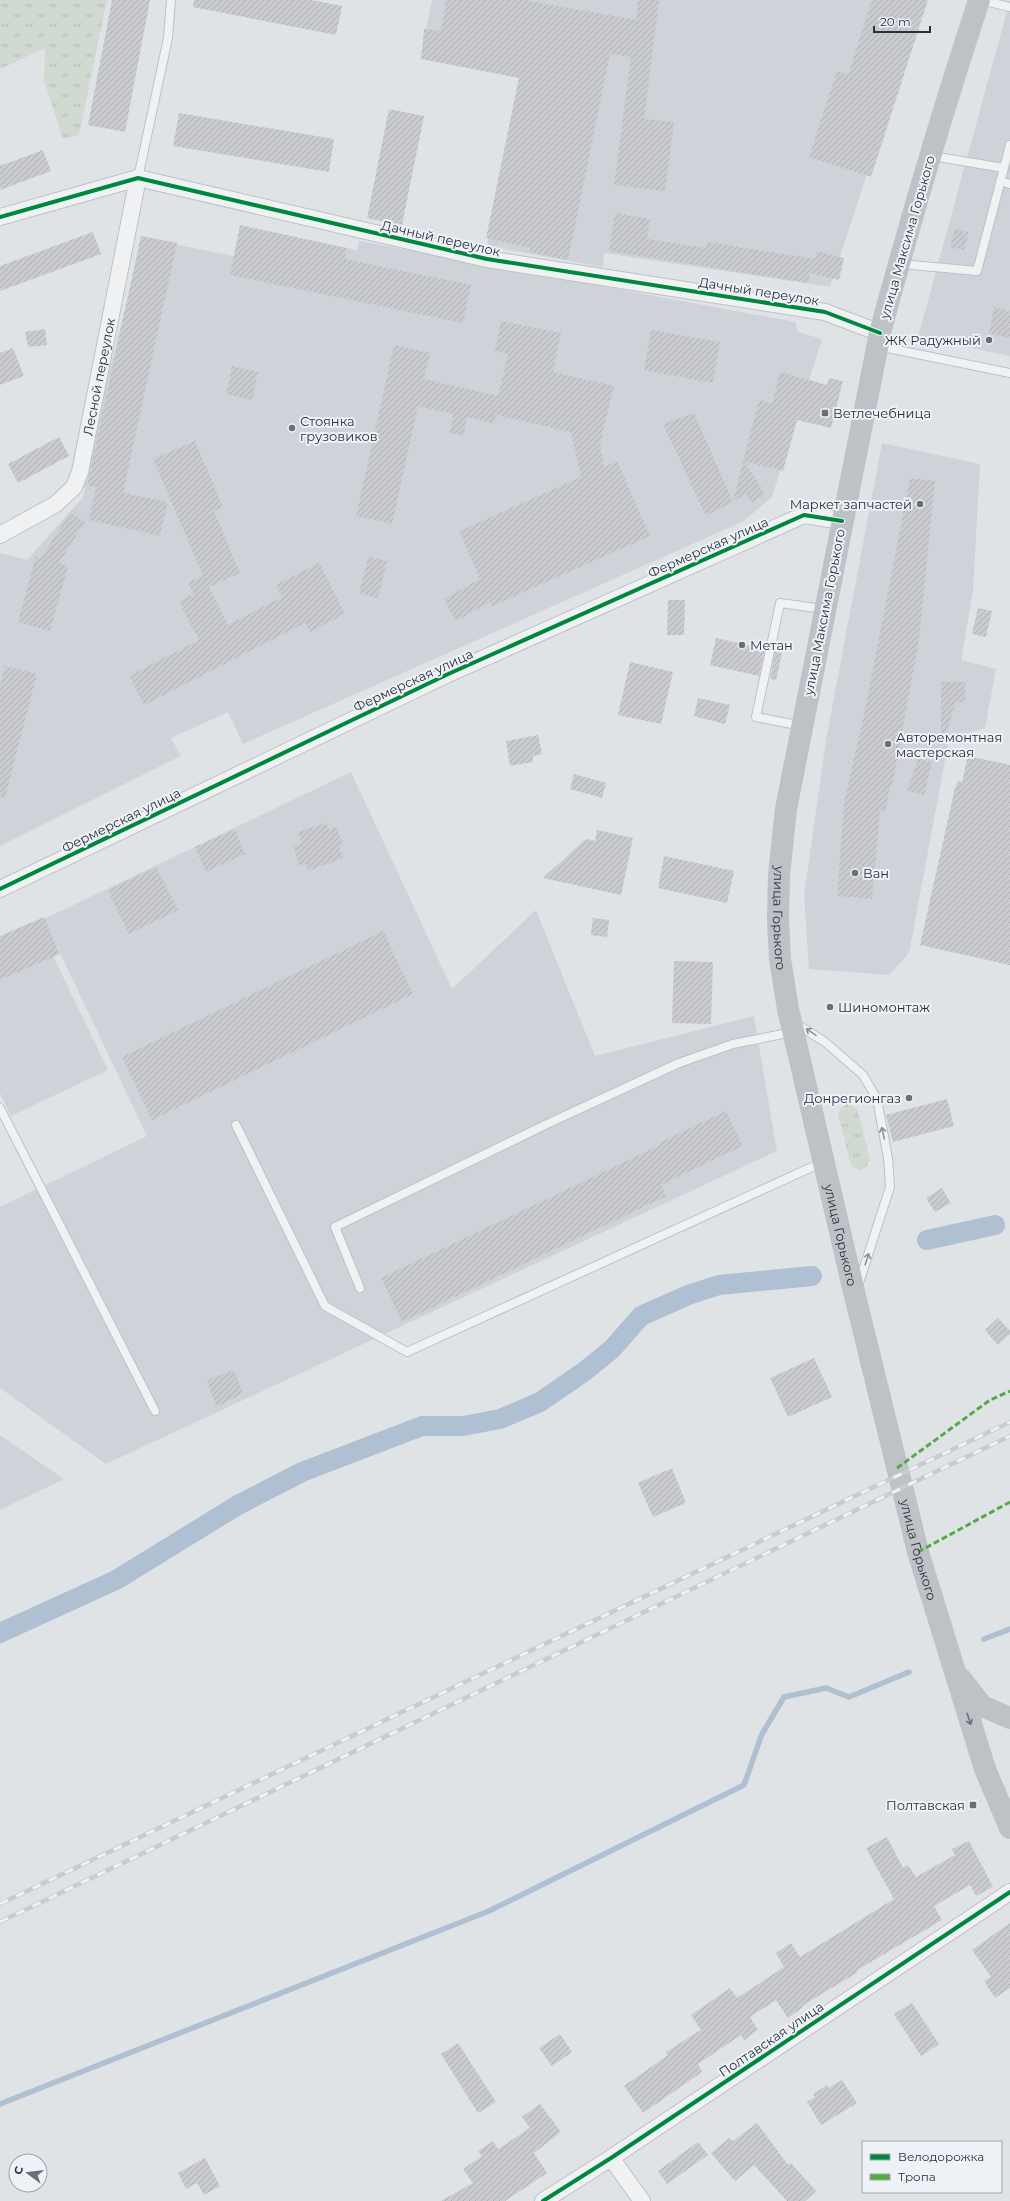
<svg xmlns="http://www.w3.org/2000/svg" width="1010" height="2201" font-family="Montserrat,sans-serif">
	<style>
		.built { fill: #ced3d9 }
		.grass { fill: url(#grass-tufts) }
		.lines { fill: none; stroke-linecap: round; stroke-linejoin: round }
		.stream { stroke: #aec0d2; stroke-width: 5.5 }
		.canal { stroke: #aec0d2; stroke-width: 20 }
		.building { fill: url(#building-hatch) }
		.lane-casing { stroke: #bec1c4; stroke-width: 10 }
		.street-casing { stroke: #bec1c4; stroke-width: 18 }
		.lane { stroke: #f0f1f2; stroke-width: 8 }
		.street { stroke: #f0f1f2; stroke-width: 16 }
		.secondary { stroke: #bec1c5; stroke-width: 22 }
		.rail-casing { stroke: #c9cbce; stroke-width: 4.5 }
		.rail { stroke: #eef1f6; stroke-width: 3; stroke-dasharray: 9; stroke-linecap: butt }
		.quiet { stroke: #53ab46; stroke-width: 3; stroke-dasharray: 6 3; stroke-linecap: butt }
		.cycleway-casing { stroke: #eef1f6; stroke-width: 6 }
		.cycleway { stroke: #00873e; stroke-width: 4 }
		.oneway { stroke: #8c9198 }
		.oneway2 { stroke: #6b727b }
		.poi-dot { fill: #686f79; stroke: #eef1f6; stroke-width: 1.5 }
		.labels { text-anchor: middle; stroke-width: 4; stroke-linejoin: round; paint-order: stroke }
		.street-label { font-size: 13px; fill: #27313f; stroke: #eef1f6 }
		.poi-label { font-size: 13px; fill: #27313f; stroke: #eef1f6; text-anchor: start }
	</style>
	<defs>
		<pattern id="grass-tufts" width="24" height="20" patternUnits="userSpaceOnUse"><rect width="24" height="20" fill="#d1dad1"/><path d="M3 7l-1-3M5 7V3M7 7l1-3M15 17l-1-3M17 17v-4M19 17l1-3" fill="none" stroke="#b3bcb4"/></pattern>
		<pattern id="building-hatch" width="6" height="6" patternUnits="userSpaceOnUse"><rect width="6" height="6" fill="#c9cbce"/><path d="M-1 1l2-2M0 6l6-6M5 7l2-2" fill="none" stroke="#adafb2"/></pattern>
	</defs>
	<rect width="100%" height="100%" fill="#e0e3e6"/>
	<path class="built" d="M 432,0 L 924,0 L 830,287 L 604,253 L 603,267 L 487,246 L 519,78 L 421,57 Z
		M 1010,0 L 1010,356 L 918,337 Z
		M 241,227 L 357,250 L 359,241 L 795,322 L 798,332 L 822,339 L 772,497 L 744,521 L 243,744 L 228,712 L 171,738 L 181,756 L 0,846 L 0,553 L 27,560 L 83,497 L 85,488 L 80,486 L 143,238 L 234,256 Z
		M 882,443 L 980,464 L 973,591 L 961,660 L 996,669 L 985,728 L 949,739 L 909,953 L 889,975 L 809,969 L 804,895 L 826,740 Z
		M 351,772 L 452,989 L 536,910 L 595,1056 L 754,1016 L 777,1151 L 106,1464 L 0,1388 L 0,1207 L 147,1136 L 44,919 Z
		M 40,929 L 108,1070 L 11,1116 L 0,1093 L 0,949 Z
		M 0,1435 L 64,1479 L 0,1510 Z"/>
	<path class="grass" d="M 0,0 L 107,0 L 79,135 L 63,139 L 44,81 L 45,48 L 0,69 Z
		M 847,1104 L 853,1106 L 858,1111 L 870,1160 L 866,1167 L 860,1171 L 851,1166 L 838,1114 L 841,1108 Z"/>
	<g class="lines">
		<path class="stream" d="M 984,1639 L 1010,1629
			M 0,2104 L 489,1911 L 744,1785 L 762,1734 L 784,1697 L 826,1688 L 849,1697 L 909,1672"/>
		<path class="canal" d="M 927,1240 L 995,1225
			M 0,1633 L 116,1580 L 238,1505 L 302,1472 L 422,1426 L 463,1426 L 500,1419 L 540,1402 L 585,1371 L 612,1349 L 641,1316 L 688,1295 L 719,1285 L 812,1276"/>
	</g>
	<path class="building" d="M 112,0 L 150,0 L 125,132 L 88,125 Z
		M 194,0 L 311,0 L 342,6 L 336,35 L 193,7 Z
		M 446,0 L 524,0 L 636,20 L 638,0 L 659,0 L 644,119 L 674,122 L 665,191 L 614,185 L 631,57 L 610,54 L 568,260 L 529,252 L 530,248 L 486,238 L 519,78 L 421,59 L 424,29 L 441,31 Z
		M 872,0 L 928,0 L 871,177 L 809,157 L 837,71 L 848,75 Z
		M 389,109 L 424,116 L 402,225 L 367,218 Z
		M 179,113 L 334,139 L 329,172 L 173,146 Z
		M 43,150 L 51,171 L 0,190 L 0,166 Z
		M 615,213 L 650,219 L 647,239 L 706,248 L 707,242 L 815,259 L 817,251 L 844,258 L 839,280 L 810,273 L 808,283 L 609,251 Z
		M 240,225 L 347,248 L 345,259 L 471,285 L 463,323 L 230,275 Z
		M 955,229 L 969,232 L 964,250 L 950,247 Z
		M 93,232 L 101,254 L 0,291 L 0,266 Z
		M 141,236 L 177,243 L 123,493 L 168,502 L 160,536 L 89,520 L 96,487 L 87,485 Z
		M 994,307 L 1010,311 L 1010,338 L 989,333 Z
		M 501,321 L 561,333 L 553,372 L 614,386 L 600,445 L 604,467 L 617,461 L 650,536 L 492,606 L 490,602 L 456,621 L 444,599 L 480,579 L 459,531 L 581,477 L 571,432 L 496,415 L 494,424 L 467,417 L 464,436 L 450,433 L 453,414 L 418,406 L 392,524 L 356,516 L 394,345 L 430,353 L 424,379 L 498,396 L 508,354 L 495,351 Z
		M 45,329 L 47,345 L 28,347 L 25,332 Z
		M 651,330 L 720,342 L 713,383 L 644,370 Z
		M 13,348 L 24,376 L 0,385 L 0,353 Z
		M 232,366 L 258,372 L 252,400 L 226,394 Z
		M 780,372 L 827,385 L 829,378 L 843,381 L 831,428 L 797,420 L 783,471 L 744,461 L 765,494 L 752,503 L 746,494 L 733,501 L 759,400 L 772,404 Z
		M 694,413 L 733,502 L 706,516 L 663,424 Z
		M 59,437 L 69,456 L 18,483 L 8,464 Z
		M 195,441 L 223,507 L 214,511 L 240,573 L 209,587 L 228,625 L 282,597 L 276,585 L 319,563 L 345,614 L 310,632 L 305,623 L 144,705 L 129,676 L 199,640 L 179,601 L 194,594 L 188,583 L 203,576 L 153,459 Z
		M 910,478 L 935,481 L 919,640 L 892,787 L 890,787 L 885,812 L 880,811 L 872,899 L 837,896 L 844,803 L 865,710 Z
		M 70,513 L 85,522 L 59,563 L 68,566 L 50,631 L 18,622 L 36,556 L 41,558 Z
		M 368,557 L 387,561 L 378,598 L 359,593 Z
		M 668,600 L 685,600 L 684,635 L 667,635 Z
		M 978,608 L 992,611 L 986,637 L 972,634 Z
		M 716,638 L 765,649 L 759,676 L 710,665 Z
		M 775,652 L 782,653 L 776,680 L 770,679 Z
		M 630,662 L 673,672 L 661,724 L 618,715 Z
		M 5,666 L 37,674 L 5,797 L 0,797 L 0,686 Z
		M 941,682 L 965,682 L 965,702 L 956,702 L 944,740 L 941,740 Z
		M 698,698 L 730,705 L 725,724 L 694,716 Z
		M 538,735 L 542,754 L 533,756 L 533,762 L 510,766 L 506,741 Z
		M 968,756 L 1010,765 L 1010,965 L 920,945 L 955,788 L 958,781 L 962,782 Z
		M 918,759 L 932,762 L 924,795 L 907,791 Z
		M 574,774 L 606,783 L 602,798 L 570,789 Z
		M 326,823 L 329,830 L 337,827 L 343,845 L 339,847 L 343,858 L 308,871 L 305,864 L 300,866 L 293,846 L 302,843 L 298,832 Z
		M 235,829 L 245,854 L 206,872 L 195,847 Z
		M 597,830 L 633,838 L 621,895 L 543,878 L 586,839 L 595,841 Z
		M 664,856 L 734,871 L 727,903 L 658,888 Z
		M 156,867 L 178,910 L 129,934 L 108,890 Z
		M 44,917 L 60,954 L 0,980 L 0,936 Z
		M 593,918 L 609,920 L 607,937 L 591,935 Z
		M 383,931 L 413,994 L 152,1120 L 122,1057 Z
		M 674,961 L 713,962 L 711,1024 L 672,1023 Z
		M 947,1099 L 954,1126 L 893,1142 L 886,1115 Z
		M 726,1111 L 742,1146 L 661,1185 L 666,1196 L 402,1322 L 381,1278 L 660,1145 L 659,1143 Z
		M 942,1188 L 951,1203 L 935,1212 L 926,1198 Z
		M 998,1318 L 1010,1331 L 1010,1334 L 998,1345 L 985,1330 Z
		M 814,1358 L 832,1397 L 788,1417 L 770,1378 Z
		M 234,1370 L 243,1393 L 216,1407 L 207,1380 Z
		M 672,1468 L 686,1503 L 653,1517 L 638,1483 Z
		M 887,1837 L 903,1868 L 908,1865 L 916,1877 L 955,1855 L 952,1849 L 969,1841 L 993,1887 L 976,1896 L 970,1885 L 934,1906 L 942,1920 L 857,1970 L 858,1972 L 802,2006 L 803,2007 L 788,2018 L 776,2000 L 750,2017 L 758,2030 L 744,2040 L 741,2035 L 698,2064 L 702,2072 L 643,2113 L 624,2086 L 668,2055 L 666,2052 L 701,2030 L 691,2015 L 730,1988 L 737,1998 L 784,1967 L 776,1953 L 791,1943 L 800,1957 L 894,1899 L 866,1848 Z
		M 1010,1923 L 1010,1988 L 995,1998 L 984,1981 L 991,1977 L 972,1950 Z
		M 912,2003 L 939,2044 L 921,2056 L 894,2014 Z
		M 560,2034 L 572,2052 L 552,2066 L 539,2048 Z
		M 458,2043 L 496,2102 L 478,2113 L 441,2054 Z
		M 842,2080 L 857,2103 L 821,2125 L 807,2102 L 815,2097 L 813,2094 L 827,2085 L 829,2088 Z
		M 540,2104 L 561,2132 L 534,2153 L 547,2173 L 505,2201 L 441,2201 L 473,2183 L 463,2169 L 482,2156 L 478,2151 L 493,2141 L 498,2149 L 530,2128 L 522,2117 Z
		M 757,2123 L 788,2165 L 791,2163 L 816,2191 L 805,2201 L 787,2201 L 754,2165 L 735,2181 L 711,2153 L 729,2138 L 733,2141 Z
		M 698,2142 L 708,2155 L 667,2184 L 658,2171 Z
		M 205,2158 L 220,2186 L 204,2195 L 197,2183 L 186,2189 L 178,2173 Z"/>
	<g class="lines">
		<g class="lane-casing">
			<path id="lane" d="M 981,0 L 1010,7
				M 932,156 L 1004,168
				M 138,178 L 168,38 L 171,0
				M 1000,181 L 1010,184
				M 901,264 L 977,271 L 1010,145
				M 878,346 L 1010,373
				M 802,726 L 756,717 L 780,603 L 824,609
				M 795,1023 L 825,1042 L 863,1075 L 877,1099 L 888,1158 L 890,1187 L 858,1286
				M 0,1108 L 155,1411
				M 236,1125 L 325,1306 L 407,1352 L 823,1162
				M 360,1288 L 335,1227 L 547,1124 L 679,1063 L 733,1044 L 793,1032"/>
		</g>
		<g class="street-casing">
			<g id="street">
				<path d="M 0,217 L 138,178 L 487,259 L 825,312 L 880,333"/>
				<path id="s1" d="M 0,535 L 56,504 L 74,487 L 80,472 L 138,178"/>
				<path d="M 0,889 L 446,675 L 804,515 L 842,521"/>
				<path d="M 611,2158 L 642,2201"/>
				<path d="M 543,2201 L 611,2158 L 1010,1892"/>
			</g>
		</g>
		<use href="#lane" class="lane"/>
		<use href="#street" class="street"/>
		<g class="secondary">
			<path id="s2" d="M 979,0 C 943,110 910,221 880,333 L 786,809 L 779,875 L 778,920 L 780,959 L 788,1009 L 855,1296 L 918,1552 L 985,1769 L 1010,1828"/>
			<path d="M 961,1679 L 982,1706 L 1010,1718"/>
		</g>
		<g class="rail-casing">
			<path id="rail" d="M 0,1904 L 1010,1422
				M 0,1922 L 1010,1436"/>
		</g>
		<use href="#rail" class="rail"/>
		<path class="quiet" d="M 897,1468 L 990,1400 L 1010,1391
			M 918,1552 L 1010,1502"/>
		<g class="cycleway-casing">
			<path id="cycleway" d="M 0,217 L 138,178 L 487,259 L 825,312 L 880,333
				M 0,889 L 446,675 L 804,515 L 842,521
				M 543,2201 L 611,2158 L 1010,1892"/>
		</g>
		<use href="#cycleway" class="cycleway"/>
	</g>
	<defs><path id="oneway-shaft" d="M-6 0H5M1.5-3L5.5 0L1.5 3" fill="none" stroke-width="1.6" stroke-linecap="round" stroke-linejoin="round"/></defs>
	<g class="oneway">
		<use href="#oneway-shaft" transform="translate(811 1032) rotate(-145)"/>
		<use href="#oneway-shaft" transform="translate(883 1133) rotate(-102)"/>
		<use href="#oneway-shaft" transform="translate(867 1259) rotate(-72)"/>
	</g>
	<use class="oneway2" href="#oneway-shaft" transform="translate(969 1719) rotate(72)"/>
	<g class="poi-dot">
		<circle cx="989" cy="340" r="4"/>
		<rect x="821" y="409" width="8" height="8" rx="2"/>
		<circle cx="292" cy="428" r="4"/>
		<circle cx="920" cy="504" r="4"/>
		<circle cx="742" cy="645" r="4"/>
		<circle cx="888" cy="744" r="4"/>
		<circle cx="855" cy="873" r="4"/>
		<circle cx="830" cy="1007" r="4"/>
		<circle cx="909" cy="1098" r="4"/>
		<rect x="969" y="1801" width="8" height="8" rx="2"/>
	</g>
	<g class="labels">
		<g class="street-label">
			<text transform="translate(907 237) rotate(-74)" y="5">улица Максима Горького</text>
			<text transform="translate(441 238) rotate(13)" y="5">Дачный переулок</text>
			<text transform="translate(759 291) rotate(9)" y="5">Дачный переулок</text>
			<text dy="5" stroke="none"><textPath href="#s1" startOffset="202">Лесной переулок</textPath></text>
			<text transform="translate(708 547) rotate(-24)" y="5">Фермерская улица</text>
			<text transform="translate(824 612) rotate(-79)" y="5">улица Максима Горького</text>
			<text transform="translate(413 680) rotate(-25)" y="5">Фермерская улица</text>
			<text transform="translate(121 820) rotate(-26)" y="5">Фермерская улица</text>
			<text dy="5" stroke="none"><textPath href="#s2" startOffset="942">улица Горького</textPath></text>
			<text dy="5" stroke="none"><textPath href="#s2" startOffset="1266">улица Горького</textPath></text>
			<text dy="5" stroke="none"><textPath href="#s2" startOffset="1590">улица Горького</textPath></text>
			<text transform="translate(771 2039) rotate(-34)" y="5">Полтавская улица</text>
		</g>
		<g class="poi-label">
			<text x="981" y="345" text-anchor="end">ЖК Радужный</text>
			<text x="833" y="418">Ветлечебница</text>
			<text x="300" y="426">Стоянка<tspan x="300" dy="15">грузовиков</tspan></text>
			<text x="912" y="509" text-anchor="end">Маркет запчастей</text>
			<text x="750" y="650">Метан</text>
			<text x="896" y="742">Авторемонтная<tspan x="896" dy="15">мастерская</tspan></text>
			<text x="863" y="878">Ван</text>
			<text x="838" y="1012">Шиномонтаж</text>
			<text x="901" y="1103" text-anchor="end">Донрегионгаз</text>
			<text x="965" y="1810" text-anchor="end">Полтавская</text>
		</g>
	</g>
	<rect x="862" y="2141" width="140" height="52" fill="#eef1f6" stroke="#9ea4ad"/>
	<rect x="870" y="2154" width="20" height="6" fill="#00873e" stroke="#9ea4ad"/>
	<text x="898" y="2161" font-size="12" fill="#27313f">Велодорожка</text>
	<rect x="870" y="2174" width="20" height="6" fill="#53ab46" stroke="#9ea4ad"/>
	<text x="898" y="2181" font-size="12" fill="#27313f">Тропа</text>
	<g transform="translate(28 2173) rotate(285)"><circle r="19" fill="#eef1f6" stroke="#9ea4ad"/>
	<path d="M0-3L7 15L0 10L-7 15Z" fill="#686f79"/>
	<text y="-6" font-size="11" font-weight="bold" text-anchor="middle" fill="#27313f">С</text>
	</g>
	<path d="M874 26v6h56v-6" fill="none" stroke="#27313f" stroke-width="2"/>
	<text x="880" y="26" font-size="12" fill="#27313f" stroke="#eef1f6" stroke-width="3" paint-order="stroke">20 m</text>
</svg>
